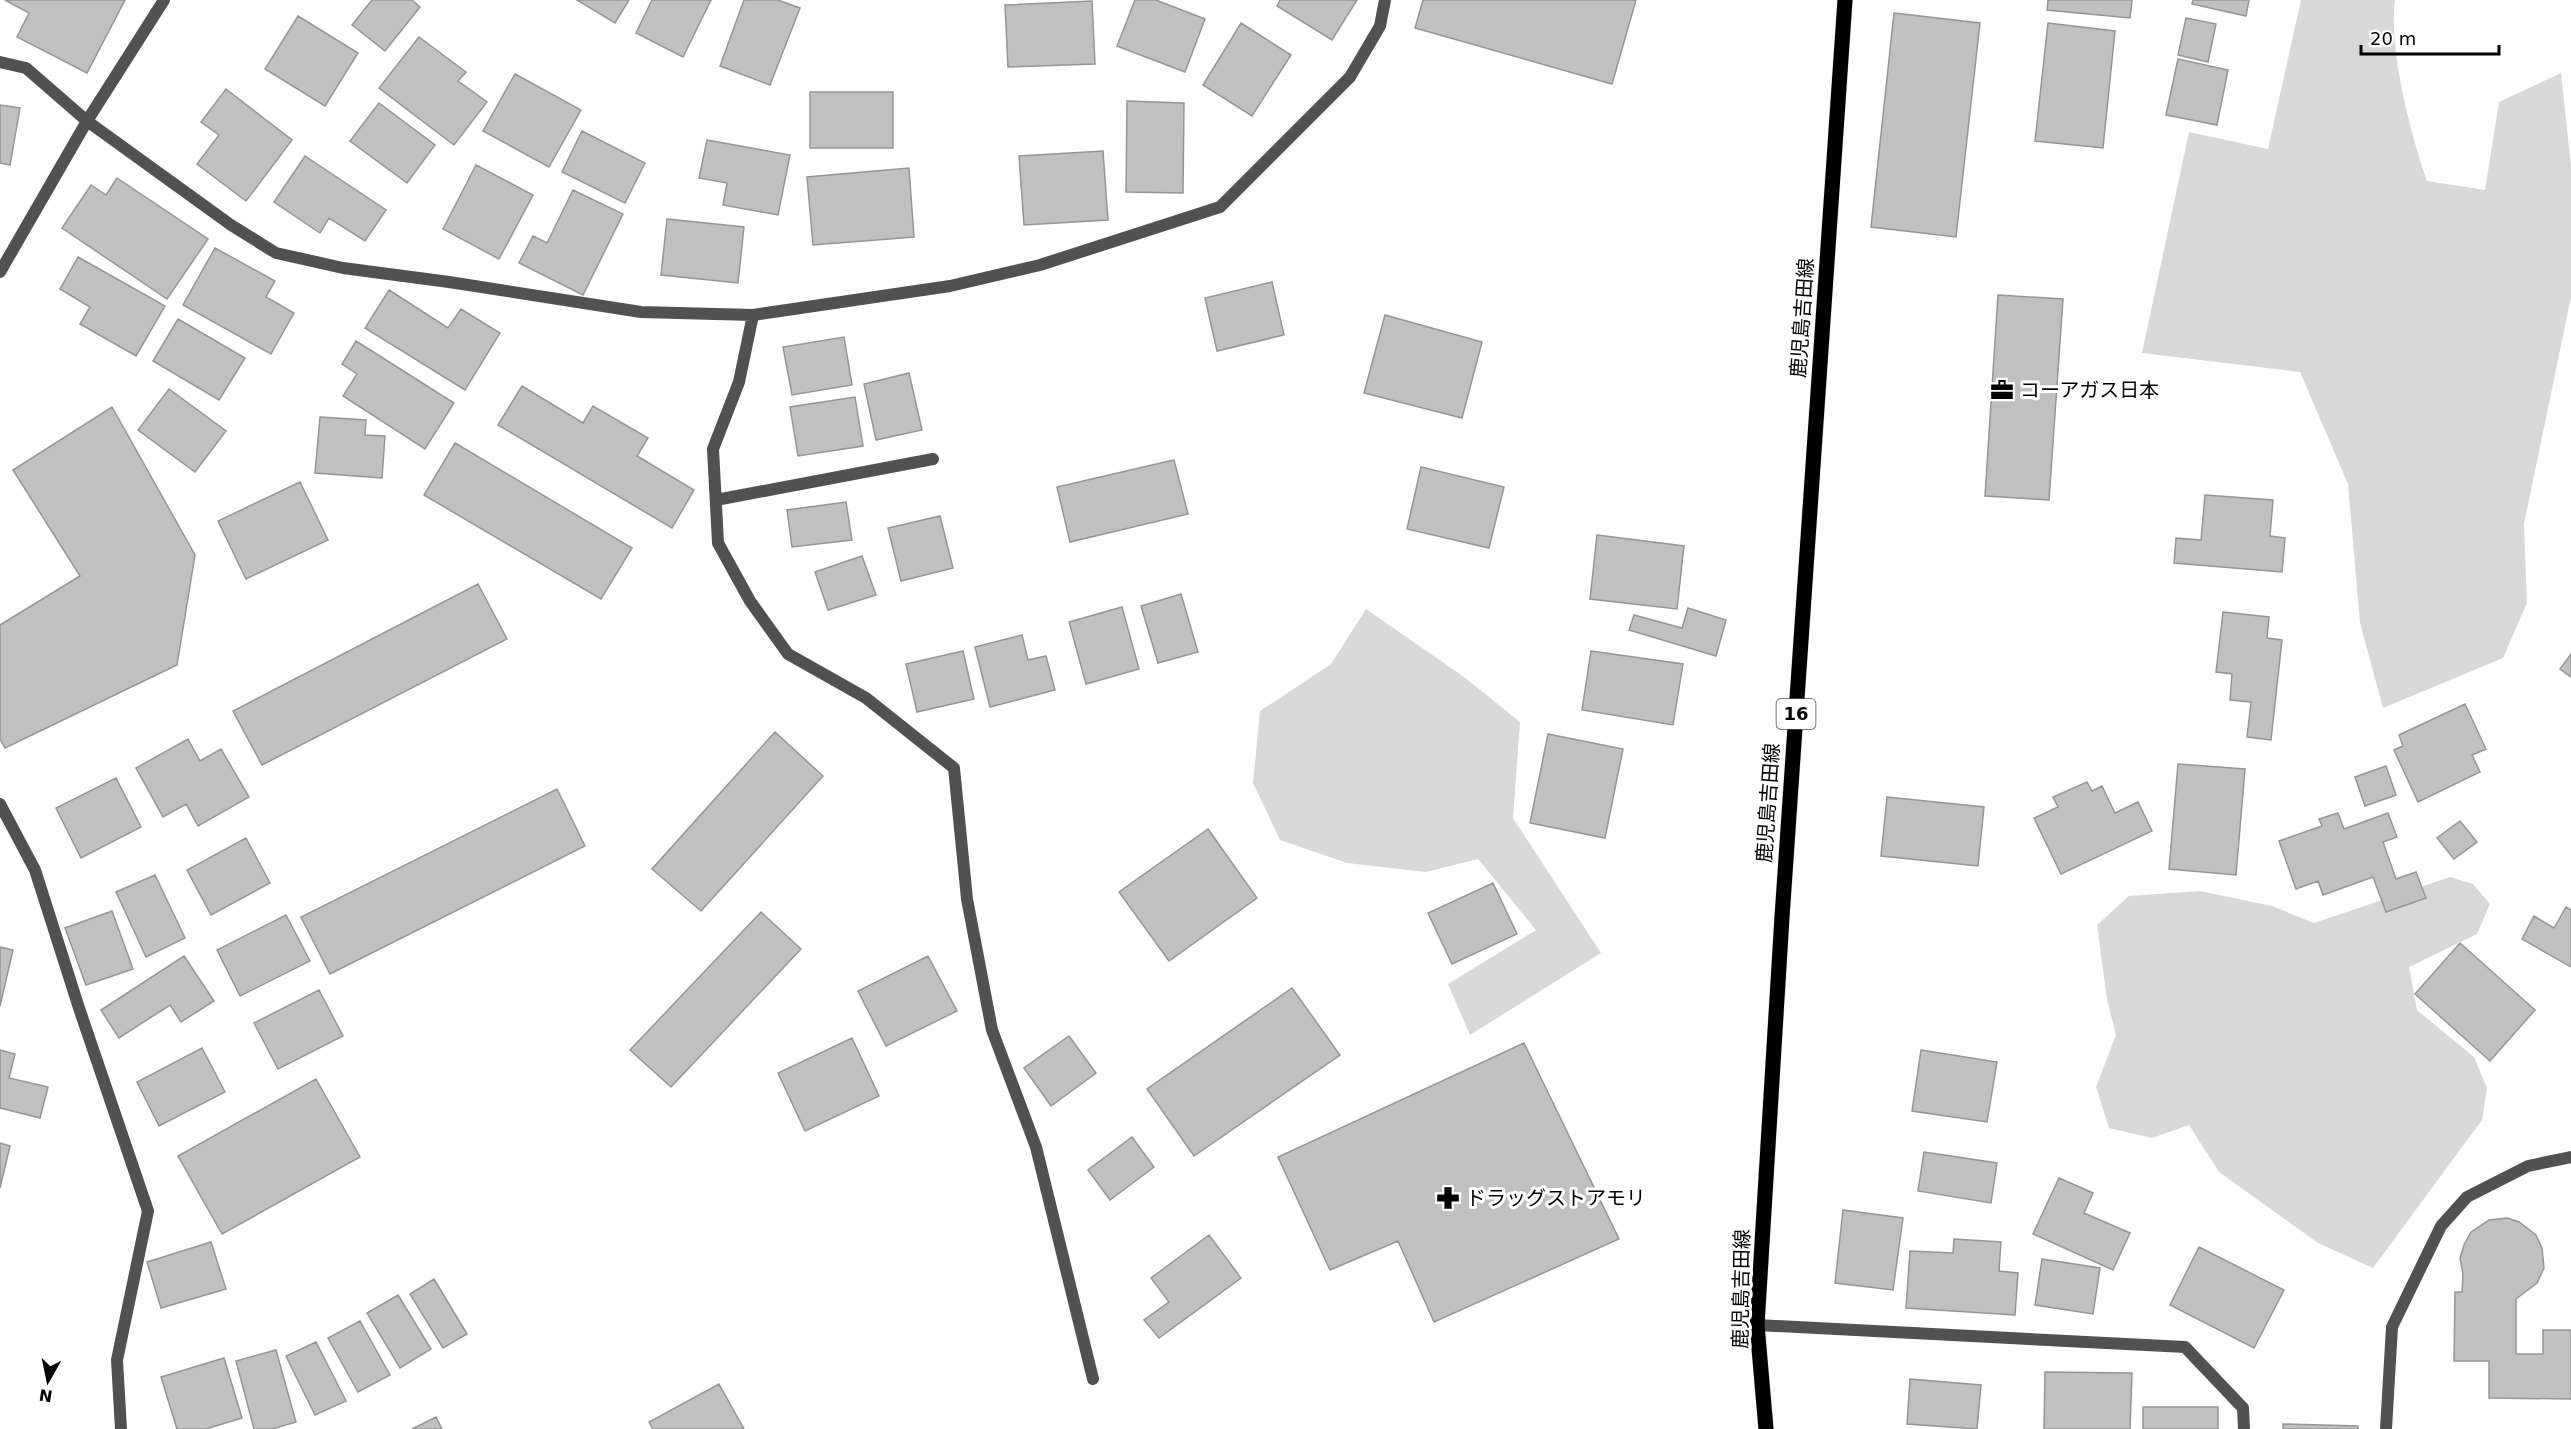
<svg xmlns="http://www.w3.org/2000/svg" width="2571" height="1429" font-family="'DejaVu Sans','Noto Sans JP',sans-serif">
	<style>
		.green { fill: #d8d8d8 }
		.building { fill: #c0c0c0; stroke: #959595; stroke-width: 1.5 }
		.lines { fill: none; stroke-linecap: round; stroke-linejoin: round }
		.primary-casing { stroke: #dbdbdb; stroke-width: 16 }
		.street { stroke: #515151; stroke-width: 12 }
		.primary { stroke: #000; stroke-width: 15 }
		.labels { text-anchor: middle; stroke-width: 6; stroke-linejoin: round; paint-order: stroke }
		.shield { fill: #fff; stroke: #4c4c4c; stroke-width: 1.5 }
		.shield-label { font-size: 18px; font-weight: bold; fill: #000 }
		.street-label { font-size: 20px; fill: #000; stroke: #fff }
		.poi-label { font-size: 20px; fill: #000; stroke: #fff; text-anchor: start }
	</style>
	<rect width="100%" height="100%" fill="#fff"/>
	<path class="green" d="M 2301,0 L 2395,0 C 2388,48 2411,135 2427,181 L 2485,190 L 2499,102 L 2561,73 L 2571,166 L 2571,297 L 2524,524 L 2527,603 L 2503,658 L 2383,708 L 2360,623 L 2348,484 L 2300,372 L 2142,353 L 2189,132 L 2268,149 Z
		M 1366,609 L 1464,677 L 1520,722 L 1513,818 L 1601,953 L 1470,1035 L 1448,984 L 1536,930 L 1478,859 L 1426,872 L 1347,863 L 1280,840 L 1253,783 L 1260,711 L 1331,664 Z
		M 2450,877 L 2473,884 L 2490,904 L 2477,934 L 2409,967 L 2417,1010 L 2474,1057 L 2487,1088 L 2482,1120 L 2373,1268 L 2318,1243 L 2219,1172 L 2189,1125 L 2152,1138 L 2109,1128 L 2096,1087 L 2116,1035 L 2107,999 L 2097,925 L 2129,896 L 2200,891 L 2272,906 L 2314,923 Z"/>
	<path class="building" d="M 5,0 L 125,0 L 87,73 L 17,37 L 29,13 Z
		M 372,0 L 412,0 L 420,7 L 385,51 L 352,25 Z
		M 577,0 L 629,0 L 615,23 Z
		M 652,0 L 711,0 L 683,57 L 636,33 Z
		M 744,0 L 778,0 L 800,8 L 770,85 L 720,66 Z
		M 1135,0 L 1156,0 L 1205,19 L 1185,72 L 1117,46 Z
		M 1280,0 L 1357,0 L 1332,40 L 1277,6 Z
		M 1423,0 L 1636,0 L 1612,84 L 1415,28 Z
		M 2048,0 L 2132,0 L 2130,18 L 2047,10 Z
		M 2193,0 L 2249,0 L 2246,16 L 2192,4 Z
		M 1092,1 L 1095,64 L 1008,67 L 1005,5 Z
		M 1894,13 L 1980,23 L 1956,237 L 1871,227 Z
		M 298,16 L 358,53 L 325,106 L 265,69 Z
		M 2186,18 L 2216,24 L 2208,62 L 2178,55 Z
		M 1241,23 L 1291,55 L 1252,116 L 1203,85 Z
		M 2048,23 L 2115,31 L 2103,148 L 2035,141 Z
		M 419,37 L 466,72 L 458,81 L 487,102 L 454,145 L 379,88 Z
		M 2178,59 L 2228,70 L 2217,125 L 2166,115 Z
		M 515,74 L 581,110 L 549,167 L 483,131 Z
		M 226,89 L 292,140 L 246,201 L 197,164 L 219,135 L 201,122 Z
		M 810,92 L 893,92 L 893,148 L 810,148 Z
		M 1127,101 L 1184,103 L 1183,193 L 1126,192 Z
		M 379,103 L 435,145 L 407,183 L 350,141 Z
		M 0,105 L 20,108 L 10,165 L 0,163 Z
		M 582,131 L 645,163 L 625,203 L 562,172 Z
		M 707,140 L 790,155 L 778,215 L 723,205 L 727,183 L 699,178 Z
		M 1103,151 L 1108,220 L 1024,225 L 1019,156 Z
		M 305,156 L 386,210 L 365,241 L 329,218 L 320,233 L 274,202 Z
		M 476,165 L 533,195 L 499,259 L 443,229 Z
		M 909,168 L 914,237 L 813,245 L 807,177 Z
		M 117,178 L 208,239 L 167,299 L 62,228 L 91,185 L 106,195 Z
		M 573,190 L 623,214 L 583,295 L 519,263 L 533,236 L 547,243 Z
		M 667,219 L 744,227 L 738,283 L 661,275 Z
		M 215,248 L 275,281 L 266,297 L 294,313 L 271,354 L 183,305 Z
		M 78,257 L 165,306 L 136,356 L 80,324 L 90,307 L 60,289 Z
		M 1272,282 L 1284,335 L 1217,351 L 1205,298 Z
		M 389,290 L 448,328 L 461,309 L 500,333 L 465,390 L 365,328 Z
		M 1998,295 L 2063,299 L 2049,500 L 1985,496 Z
		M 1385,315 L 1482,342 L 1462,418 L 1364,393 Z
		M 178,319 L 245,358 L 219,400 L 153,361 Z
		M 844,337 L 852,385 L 792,395 L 783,347 Z
		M 356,341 L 454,403 L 425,449 L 343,396 L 357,374 L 342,364 Z
		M 909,373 L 922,430 L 876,440 L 864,384 Z
		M 522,386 L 583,423 L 593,406 L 648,438 L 637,456 L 694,490 L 672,528 L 498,425 Z
		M 169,389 L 226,431 L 195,472 L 138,430 Z
		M 855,397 L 863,446 L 798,456 L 790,407 Z
		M 112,407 L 195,555 L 177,665 L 5,748 L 0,739 L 0,625 L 80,576 L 13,470 Z
		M 320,417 L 366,420 L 365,435 L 385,436 L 382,478 L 315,473 Z
		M 455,443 L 632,548 L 601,599 L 424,495 Z
		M 1174,460 L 1188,514 L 1070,542 L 1057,487 Z
		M 1421,467 L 1504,487 L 1489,548 L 1407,529 Z
		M 300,482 L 328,540 L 246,579 L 218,521 Z
		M 2205,495 L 2273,500 L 2270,536 L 2285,538 L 2282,572 L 2174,563 L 2176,538 L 2201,540 Z
		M 846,502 L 852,540 L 792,547 L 787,510 Z
		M 940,516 L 953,568 L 901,581 L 888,528 Z
		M 1597,535 L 1684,546 L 1677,609 L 1590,599 Z
		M 862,556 L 876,595 L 828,610 L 815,572 Z
		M 478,584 L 507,639 L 262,765 L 233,711 Z
		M 1181,594 L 1198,652 L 1158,663 L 1141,606 Z
		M 1122,607 L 1139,669 L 1086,684 L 1069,622 Z
		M 1688,608 L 1726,620 L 1716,656 L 1629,630 L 1634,615 L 1682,628 Z
		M 2223,612 L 2269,617 L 2267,638 L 2282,640 L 2271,740 L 2247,737 L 2251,702 L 2230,700 L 2232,674 L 2216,672 Z
		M 1022,635 L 1028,660 L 1046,656 L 1055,690 L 990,707 L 975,647 Z
		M 963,651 L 974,699 L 917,712 L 906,664 Z
		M 1591,651 L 1683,664 L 1673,725 L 1582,710 Z
		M 2571,654 L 2571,677 L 2560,669 Z
		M 2465,704 L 2486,749 L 2472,755 L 2480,772 L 2418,802 L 2394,750 L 2403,746 L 2399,735 Z
		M 775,732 L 823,776 L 701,911 L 652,869 Z
		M 1548,734 L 1623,749 L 1605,838 L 1530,823 Z
		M 188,739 L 200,761 L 221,749 L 249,797 L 198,826 L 186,804 L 163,817 L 136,768 Z
		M 2178,764 L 2245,769 L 2236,875 L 2169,869 Z
		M 2386,766 L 2396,795 L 2365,806 L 2355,777 Z
		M 116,778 L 141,827 L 81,858 L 56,808 Z
		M 2087,782 L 2092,791 L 2102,786 L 2115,813 L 2138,802 L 2152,831 L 2061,874 L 2034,818 L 2058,807 L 2053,797 Z
		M 557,789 L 585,846 L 330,974 L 301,917 Z
		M 1887,797 L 1984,807 L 1978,866 L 1881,856 Z
		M 2338,813 L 2344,829 L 2388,813 L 2397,837 L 2383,842 L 2396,879 L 2416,872 L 2426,898 L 2386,912 L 2373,877 L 2323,895 L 2318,881 L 2296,889 L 2279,841 L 2322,826 L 2319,819 Z
		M 2460,821 L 2477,842 L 2454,859 L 2437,838 Z
		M 1208,829 L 1257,898 L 1169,961 L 1119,892 Z
		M 246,838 L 270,883 L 211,915 L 187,870 Z
		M 155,875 L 185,938 L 146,957 L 116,892 Z
		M 1493,883 L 1517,934 L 1452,964 L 1428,913 Z
		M 2566,907 L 2571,910 L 2571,967 L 2522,939 L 2534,916 L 2554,928 Z
		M 112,911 L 133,969 L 86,985 L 65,928 Z
		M 761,912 L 801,949 L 671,1087 L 630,1050 Z
		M 286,915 L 310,961 L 240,996 L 217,950 Z
		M 2460,943 L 2535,1010 L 2490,1061 L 2415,994 Z
		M 0,947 L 13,950 L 0,1006 Z
		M 184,956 L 214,1001 L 181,1022 L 170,1005 L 119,1038 L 101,1010 Z
		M 928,956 L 957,1011 L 886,1046 L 858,991 Z
		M 1292,988 L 1340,1055 L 1194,1156 L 1147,1089 Z
		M 319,990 L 343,1036 L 278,1069 L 254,1023 Z
		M 1069,1036 L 1096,1073 L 1051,1106 L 1024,1068 Z
		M 852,1038 L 879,1096 L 805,1131 L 778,1073 Z
		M 1524,1043 L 1619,1239 L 1434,1322 L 1398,1241 L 1330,1270 L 1278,1157 Z
		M 202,1048 L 225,1092 L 159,1126 L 137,1082 Z
		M 0,1050 L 15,1054 L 9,1078 L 48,1087 L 40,1118 L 0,1108 Z
		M 1921,1050 L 1997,1062 L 1987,1122 L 1912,1111 Z
		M 316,1079 L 360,1157 L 222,1234 L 178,1156 Z
		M 1132,1137 L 1154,1167 L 1110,1200 L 1088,1170 Z
		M 0,1143 L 10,1146 L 0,1188 Z
		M 1924,1152 L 1997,1163 L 1991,1203 L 1918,1191 Z
		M 2059,1178 L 2093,1193 L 2084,1213 L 2130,1233 L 2113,1270 L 2033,1234 Z
		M 1843,1210 L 1903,1218 L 1893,1290 L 1835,1283 Z
		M 2507,1218 L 2519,1222 L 2536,1235 L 2542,1248 L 2544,1268 L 2537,1283 L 2516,1299 L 2516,1354 L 2543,1354 L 2543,1330 L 2571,1330 L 2571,1399 L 2489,1398 L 2489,1361 L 2454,1361 L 2455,1292 L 2462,1292 L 2463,1274 L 2460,1258 L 2464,1245 L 2471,1232 L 2489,1220 Z
		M 1209,1235 L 1241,1278 L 1159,1338 L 1144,1320 L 1169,1302 L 1151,1278 Z
		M 1954,1239 L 2001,1242 L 1999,1271 L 2018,1273 L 2015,1315 L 1906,1308 L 1910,1251 L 1953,1253 Z
		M 211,1242 L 226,1289 L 161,1308 L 147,1262 Z
		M 2199,1247 L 2284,1290 L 2254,1348 L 2170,1305 Z
		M 2042,1259 L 2100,1268 L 2093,1314 L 2035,1305 Z
		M 434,1279 L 467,1334 L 443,1348 L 410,1294 Z
		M 398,1295 L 431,1349 L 400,1368 L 367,1313 Z
		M 360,1321 L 390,1375 L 358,1392 L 328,1338 Z
		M 316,1342 L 346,1401 L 315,1415 L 286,1356 Z
		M 276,1350 L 296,1422 L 272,1429 L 254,1429 L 236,1361 Z
		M 224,1358 L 242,1418 L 206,1429 L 177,1429 L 161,1377 Z
		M 2045,1372 L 2132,1373 L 2130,1429 L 2044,1429 Z
		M 1910,1379 L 1981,1385 L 1977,1429 L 1907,1424 Z
		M 719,1384 L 744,1429 L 653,1429 L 649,1422 Z
		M 2143,1407 L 2218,1407 L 2218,1429 L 2143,1429 Z
		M 436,1417 L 442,1429 L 412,1429 Z
		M 2283,1424 L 2358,1426 L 2358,1429 L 2283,1429 Z"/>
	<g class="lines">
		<g class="primary-casing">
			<path id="primary" d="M 1766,1429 L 1757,1325 L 1782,917 L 1845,0"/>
		</g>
		<path class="street" d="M 0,62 L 26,68 L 87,121 L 231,225 L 276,253 L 343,268 L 449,282 L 641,312 L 753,315 L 950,286 L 1040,265 L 1220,207 L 1350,77 L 1380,26 L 1385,0
			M 0,272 L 87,121 L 164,0
			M 753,315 L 739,382 L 713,449 L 718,543 L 750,601 L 788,654 L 866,698 L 954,768 L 967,899 L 992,1030 L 1036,1147 L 1093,1379
			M 716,500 L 933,459
			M 0,804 L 35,870 L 79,1008 L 148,1211 L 117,1360 L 121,1429
			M 1757,1325 L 2185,1347 L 2243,1408 L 2244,1429
			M 2386,1429 L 2392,1327 L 2441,1226 L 2467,1197 L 2528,1166 L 2571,1157"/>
		<use href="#primary" class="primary"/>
	</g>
	<defs>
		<g id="office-bare" transform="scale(1.8)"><path d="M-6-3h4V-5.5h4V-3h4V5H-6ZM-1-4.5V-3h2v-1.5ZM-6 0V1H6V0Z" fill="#000" stroke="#fff" stroke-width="2.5" paint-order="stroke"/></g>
		<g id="pharmacy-bare" transform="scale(1.8)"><path d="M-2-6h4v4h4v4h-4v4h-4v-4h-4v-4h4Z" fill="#000" stroke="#fff" stroke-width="2.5" paint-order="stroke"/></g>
	</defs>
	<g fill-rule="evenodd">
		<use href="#office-bare" x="2002" y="390"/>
		<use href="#pharmacy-bare" x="1448" y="1198"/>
	</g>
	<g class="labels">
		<rect class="shield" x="1776.5" y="699" width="39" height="30" rx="4.5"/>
		<g class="shield-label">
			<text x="1796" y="720">16</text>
		</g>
		<g class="street-label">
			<text transform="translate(1802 318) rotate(-86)" y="7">鹿児島吉田線</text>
			<text transform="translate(1768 803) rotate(-86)" y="7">鹿児島吉田線</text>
			<text transform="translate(1741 1289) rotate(-89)" y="7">鹿児島吉田線</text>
		</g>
		<g class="poi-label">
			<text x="2020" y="397">コーアガス日本</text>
			<text x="1466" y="1205">ドラッグストアモリ</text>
		</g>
	</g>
	<g transform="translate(48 1381) rotate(189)" stroke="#ffffff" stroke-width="4.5" paint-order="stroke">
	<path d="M0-4.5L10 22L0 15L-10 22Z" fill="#000000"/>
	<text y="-9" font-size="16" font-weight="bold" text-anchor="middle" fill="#000000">N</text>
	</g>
	<path d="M2361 45v9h138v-9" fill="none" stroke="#000000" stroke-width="3"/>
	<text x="2370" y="45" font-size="18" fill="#000000" stroke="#ffffff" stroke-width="4.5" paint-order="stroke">20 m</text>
</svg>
